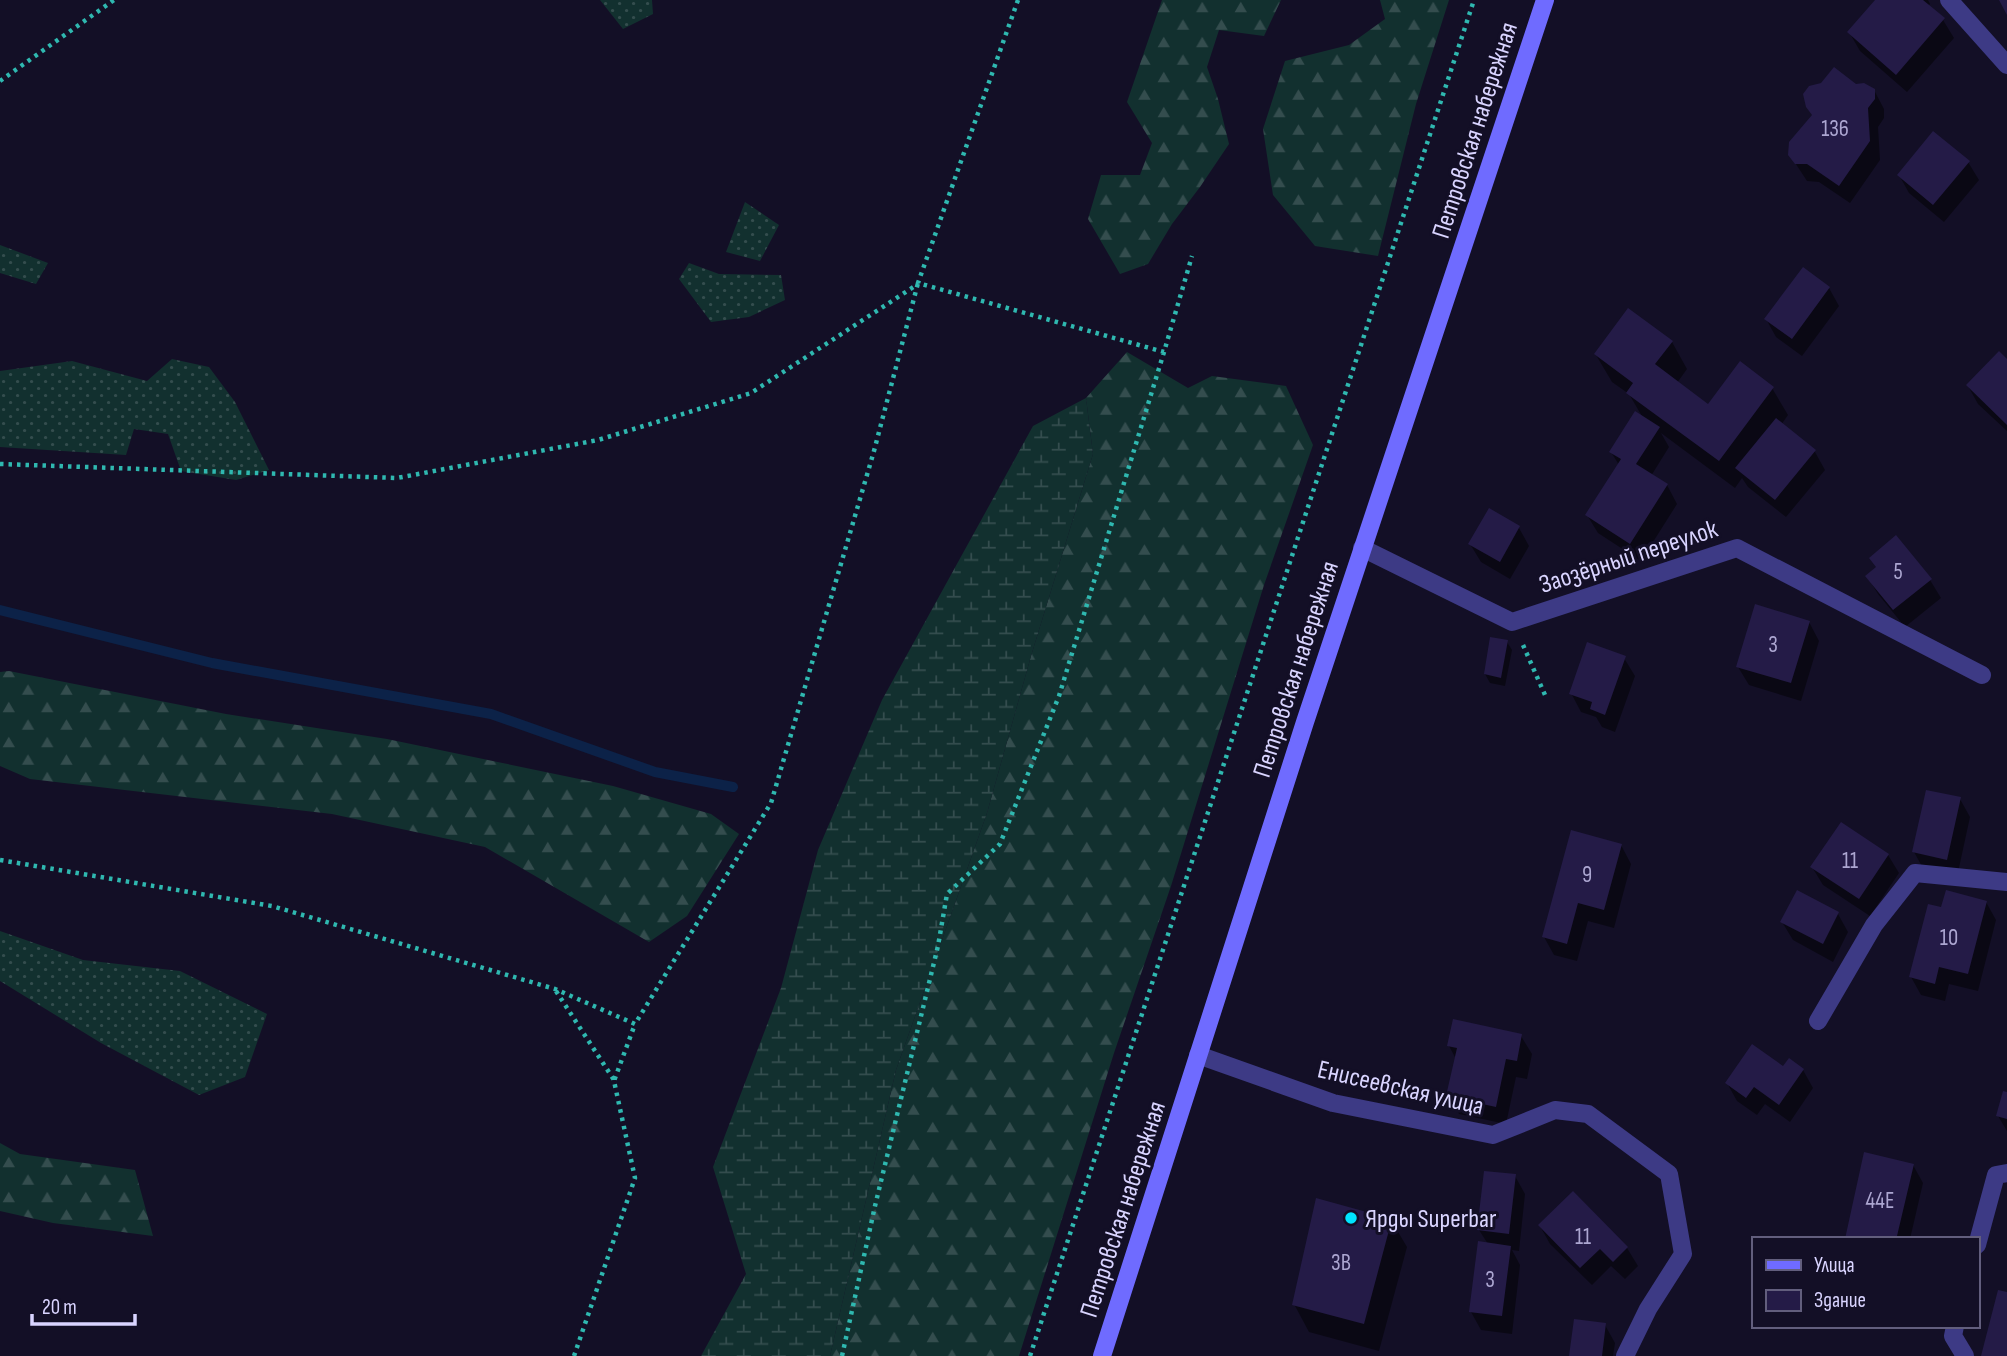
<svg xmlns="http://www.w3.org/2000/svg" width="2007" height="1356" font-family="'Sofia Sans Condensed',sans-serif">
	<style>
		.grass { fill: url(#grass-dots) }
		.forest { fill: url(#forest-firs) }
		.wetland { fill: url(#wetland-marsh) }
		.shadow { fill: #0007 }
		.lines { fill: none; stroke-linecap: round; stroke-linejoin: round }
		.stream { stroke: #0c2248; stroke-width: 10 }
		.building { fill: #241b47 }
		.path { stroke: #2fb8b0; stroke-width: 4.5; stroke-dasharray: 3.5 5; stroke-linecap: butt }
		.minor { stroke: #3d3a85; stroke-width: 18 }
		.secondary { stroke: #6f6bff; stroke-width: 18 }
		.poi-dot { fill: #00e5ff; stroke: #130f26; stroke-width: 2.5 }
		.labels { text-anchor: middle; stroke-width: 6; stroke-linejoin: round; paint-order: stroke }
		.number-label { font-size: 23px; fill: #aca6d1 }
		.street-label { font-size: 26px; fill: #d9d4ff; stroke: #130f26 }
		.poi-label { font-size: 26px; fill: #d9d4ff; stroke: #130f26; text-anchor: start }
	</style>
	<defs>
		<pattern id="grass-dots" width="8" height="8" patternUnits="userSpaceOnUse" patternTransform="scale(1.75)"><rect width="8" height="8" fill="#12302f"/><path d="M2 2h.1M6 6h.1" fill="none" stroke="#344d4e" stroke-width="1.8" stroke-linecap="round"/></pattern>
		<pattern id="forest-firs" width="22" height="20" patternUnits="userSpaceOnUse" patternTransform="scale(1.75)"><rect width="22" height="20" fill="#12302f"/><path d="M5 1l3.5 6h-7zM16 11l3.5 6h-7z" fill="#344d4e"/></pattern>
		<pattern id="wetland-marsh" width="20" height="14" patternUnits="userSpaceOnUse" patternTransform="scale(1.75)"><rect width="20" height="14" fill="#12302f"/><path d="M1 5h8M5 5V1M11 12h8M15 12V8" fill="none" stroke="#344d4e"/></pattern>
	</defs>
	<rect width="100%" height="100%" fill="#130f26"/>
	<path class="grass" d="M 600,0 L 652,0 L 653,14 L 623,29 Z
		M 745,202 L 779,225 L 760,261 L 726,252 Z
		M 0,245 L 48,263 L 36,284 L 0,273 Z
		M 689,263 L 719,274 L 781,275 L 785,300 L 749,317 L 711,322 L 679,279 Z
		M 172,359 L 209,367 L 235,402 L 269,470 L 236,480 L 181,471 L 168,434 L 134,429 L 126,455 L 0,447 L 0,371 L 72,361 L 147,381 Z
		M 0,931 L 83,960 L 180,971 L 267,1014 L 245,1077 L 199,1095 L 101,1043 L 0,981 Z"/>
	<path class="forest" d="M 1162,0 L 1281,0 L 1264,36 L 1219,30 L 1207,67 L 1218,99 L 1229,144 L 1200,187 L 1172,224 L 1148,264 L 1120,274 L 1088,219 L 1101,175 L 1140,175 L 1152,143 L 1127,102 Z
		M 1380,0 L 1449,0 L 1416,104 L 1378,256 L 1315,246 L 1273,195 L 1263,129 L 1285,61 L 1349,45 L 1385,19 Z
		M 1127,352 L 1188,388 L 1212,376 L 1286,386 L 1313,445 L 1264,585 L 1171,886 L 1114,1053 L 1019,1356 L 830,1356 L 896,1070 L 987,813 L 1031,656 L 1093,454 L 1086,398 Z
		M 9,671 L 226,714 L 387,739 L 613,786 L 711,814 L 739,834 L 687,916 L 649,942 L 485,847 L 332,814 L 30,779 L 0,766 L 0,672 Z
		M 0,1143 L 20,1154 L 135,1170 L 153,1236 L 53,1223 L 0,1211 Z"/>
	<path class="wetland" d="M 1086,398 L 1093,454 L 1031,656 L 987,813 L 896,1070 L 830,1356 L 701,1356 L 746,1274 L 713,1167 L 781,988 L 818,850 L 882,700 L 1033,426 Z"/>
	<path class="shadow" d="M 1877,0 L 1928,0 L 1930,4 L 1928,6 L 1943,20 L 1954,38 L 1907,92 L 1860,51 L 1849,32 Z
		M 1855,85 L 1874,90 L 1884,109 L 1884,118 L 1878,127 L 1880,160 L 1850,203 L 1819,182 L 1807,181 L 1790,155 Z
		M 1968,162 L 1979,180 L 1944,222 L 1909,193 L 1899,175 Z
		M 1829,288 L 1839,306 L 1802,356 L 1776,337 L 1766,319 Z
		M 1672,342 L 1687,369 L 1677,383 L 1709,406 L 1772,388 L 1788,415 L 1781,425 L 1815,452 L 1825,470 L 1786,517 L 1748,487 L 1742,478 L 1735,488 L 1661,433 L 1669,447 L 1651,476 L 1667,485 L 1677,504 L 1641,561 L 1598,533 L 1587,515 L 1619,465 L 1611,452 L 1643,418 L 1629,394 L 1612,382 L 1596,355 Z
		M 2007,362 L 2007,431 L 1978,404 L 1968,386 Z
		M 1519,528 L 1529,546 L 1510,579 L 1481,562 L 1470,544 Z
		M 1871,558 L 1930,580 L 1941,598 L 1905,627 L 1878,594 L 1867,576 L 1877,568 Z
		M 1809,622 L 1819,641 L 1801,701 L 1749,685 L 1738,667 Z
		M 1507,642 L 1512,650 L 1505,686 L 1490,683 L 1485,674 Z
		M 1624,658 L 1635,676 L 1615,732 L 1602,727 L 1596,717 L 1581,712 L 1571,693 Z
		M 1960,799 L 1970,817 L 1957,877 L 1924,870 L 1914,852 Z
		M 1621,845 L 1631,864 L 1614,928 L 1588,921 L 1577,961 L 1554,955 L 1544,937 Z
		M 1888,855 L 1899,873 L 1870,916 L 1823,885 L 1812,867 Z
		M 1986,902 L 1996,920 L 1978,991 L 1949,984 L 1945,1001 L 1921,995 L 1911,977 L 1942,910 Z
		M 1838,914 L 1848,932 L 1833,962 L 1793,940 L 1782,922 Z
		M 1521,1036 L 1532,1054 L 1527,1079 L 1516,1077 L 1506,1124 L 1459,1114 L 1448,1095 L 1456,1059 L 1449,1046 Z
		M 1784,1068 L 1803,1070 L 1813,1088 L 1790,1122 L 1765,1104 L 1757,1115 L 1737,1101 L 1727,1083 Z
		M 2007,1094 L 2007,1131 L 1998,1116 Z
		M 1913,1165 L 1923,1183 L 1910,1239 L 1847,1239 Z
		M 1515,1176 L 1525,1194 L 1519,1251 L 1512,1250 L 1520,1265 L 1512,1334 L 1481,1330 L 1471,1312 L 1488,1244 L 1479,1230 Z
		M 1573,1193 L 1627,1248 L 1638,1266 L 1625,1279 L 1611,1266 L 1592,1285 L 1550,1244 L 1540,1226 Z
		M 1391,1220 L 1407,1247 L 1379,1351 L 1309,1332 L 1294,1304 Z
		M 1605,1325 L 1615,1343 L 1613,1356 L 1571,1356 Z"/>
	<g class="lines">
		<path class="stream" d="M 0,610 L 212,663 L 491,714 L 655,772 L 733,787"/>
	</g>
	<path class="building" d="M 1875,0 L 1923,0 L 1945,18 L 1896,75 L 1847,32 Z
		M 1999,0 L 2007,0 L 2007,15 Z
		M 1834,67 L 1856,84 L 1864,83 L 1875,89 L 1875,99 L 1868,108 L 1870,141 L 1839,186 L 1807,164 L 1795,164 L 1788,155 L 1789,142 L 1812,115 L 1806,107 L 1803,94 L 1809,86 L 1821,83 Z
		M 1933,131 L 1970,161 L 1933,205 L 1897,175 Z
		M 1803,267 L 1830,287 L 1792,339 L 1764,319 Z
		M 1628,308 L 1673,341 L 1655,364 L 1708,404 L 1740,361 L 1774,387 L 1719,461 L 1626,393 L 1633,383 L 1594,354 Z
		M 1999,351 L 2007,359 L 2007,425 L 1966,385 Z
		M 1635,411 L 1660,427 L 1636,464 L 1668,484 L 1630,544 L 1585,515 L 1621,459 L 1609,452 Z
		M 1776,418 L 1816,450 L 1775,500 L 1735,468 Z
		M 1489,508 L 1520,526 L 1500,562 L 1468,544 Z
		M 1896,535 L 1932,579 L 1893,610 L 1865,576 L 1876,567 L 1869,558 Z
		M 1755,604 L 1810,621 L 1791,683 L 1736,667 Z
		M 1490,637 L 1508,640 L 1501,678 L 1484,674 Z
		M 1587,642 L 1626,656 L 1605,715 L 1590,709 L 1592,702 L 1569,694 Z
		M 1926,790 L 1961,797 L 1947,860 L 1912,852 Z
		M 1841,822 L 1889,854 L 1859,899 L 1810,867 Z
		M 1571,830 L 1622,844 L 1604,910 L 1578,903 L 1567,944 L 1542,937 Z
		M 1797,890 L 1839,912 L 1823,944 L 1780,922 Z
		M 1946,890 L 1987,901 L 1968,974 L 1939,967 L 1935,984 L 1909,977 L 1928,904 L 1941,907 Z
		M 1453,1019 L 1522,1034 L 1517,1061 L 1506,1059 L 1496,1107 L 1446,1096 L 1457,1048 L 1447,1046 Z
		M 1752,1044 L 1783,1066 L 1789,1058 L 1804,1069 L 1779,1105 L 1754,1087 L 1746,1098 L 1725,1083 Z
		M 2003,1091 L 2007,1092 L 2007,1119 L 1996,1116 Z
		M 1864,1152 L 1914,1164 L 1897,1236 L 1906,1239 L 1845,1239 Z
		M 1484,1171 L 1516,1174 L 1509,1234 L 1477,1230 Z
		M 1573,1191 L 1628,1247 L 1613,1262 L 1600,1249 L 1580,1268 L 1538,1225 Z
		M 1316,1198 L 1392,1219 L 1364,1324 L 1292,1305 Z
		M 1478,1241 L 1511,1246 L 1502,1316 L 1469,1312 Z
		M 1998,1290 L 2007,1292 L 2007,1356 L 1981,1356 Z
		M 1574,1319 L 1606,1323 L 1602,1356 L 1569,1356 Z"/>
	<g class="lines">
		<path class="path" d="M 1018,0 L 918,283 L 1164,352
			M 0,81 L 114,0
			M 0,464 L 397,478 L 598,440 L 751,393 L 918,284
			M 1523,645 L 1545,695
			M 0,860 L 272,906 L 555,989 L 635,1024 L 771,803 L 874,451 L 918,283
			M 556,991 L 614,1080
			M 574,1356 L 635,1178 L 614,1081 L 635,1024
			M 842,1356 L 875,1206 L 938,946 L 947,894 L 1000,844 L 1059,696 L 1164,352 L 1192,256
			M 1030,1356 L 1474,0"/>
		<path class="minor" d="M 1949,0 L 2007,65
			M 1362,548 L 1512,622 L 1737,548 L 1982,675
			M 1818,1021 L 1874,925 L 1915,873 L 2007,882
			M 1198,1055 L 1333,1103 L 1493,1135 L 1555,1110 L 1588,1114 L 1669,1174 L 1683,1254 L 1648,1309 L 1625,1356
			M 1977,1245 L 1996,1175 L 2007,1173
			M 1955,1326 L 1953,1336 L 1965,1356"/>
		<path class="secondary" d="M 1102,1356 L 1305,722 L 1545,0"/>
	</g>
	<circle class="poi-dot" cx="1351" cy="1218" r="7"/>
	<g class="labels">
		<g class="number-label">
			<text x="1835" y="136">136</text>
			<text x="1898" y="579">5</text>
			<text x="1773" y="652">3</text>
			<text x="1850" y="868">11</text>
			<text x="1587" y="882">9</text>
			<text x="1949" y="945">10</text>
			<text x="1880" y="1208">44Е</text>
			<text x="1583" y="1244">11</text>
			<text x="1341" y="1270">3В</text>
			<text x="1490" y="1287">3</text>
		</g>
		<g class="street-label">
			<text transform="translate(1474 130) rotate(-72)" y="9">Петровская набережная</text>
			<text transform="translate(1628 556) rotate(-18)" y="9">Заозёрный переулок</text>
			<text transform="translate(1295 669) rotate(-72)" y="9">Петровская набережная</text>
			<text transform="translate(1401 1087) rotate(13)" y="9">Енисеевская улица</text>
			<text transform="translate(1122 1209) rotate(-72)" y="9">Петровская набережная</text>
		</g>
		<g class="poi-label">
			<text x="1365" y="1227">Ярды Superbar</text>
		</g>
	</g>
	<rect x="1752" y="1237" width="228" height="91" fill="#130f26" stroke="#625e7d" stroke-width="2"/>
	<rect x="1766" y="1260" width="35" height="10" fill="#6f6bff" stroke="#625e7d" stroke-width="2"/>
	<text x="1814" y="1272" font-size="21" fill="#d9d4ff">Улица</text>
	<rect x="1766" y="1290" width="35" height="21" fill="#241b47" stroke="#625e7d" stroke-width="2"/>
	<text x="1814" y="1307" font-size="21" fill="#d9d4ff">Здание</text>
	<path d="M32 1314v10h103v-10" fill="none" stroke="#d9d4ff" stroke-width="3.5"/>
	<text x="42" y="1314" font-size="21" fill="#d9d4ff" stroke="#130f26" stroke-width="5" paint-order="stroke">20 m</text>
</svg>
